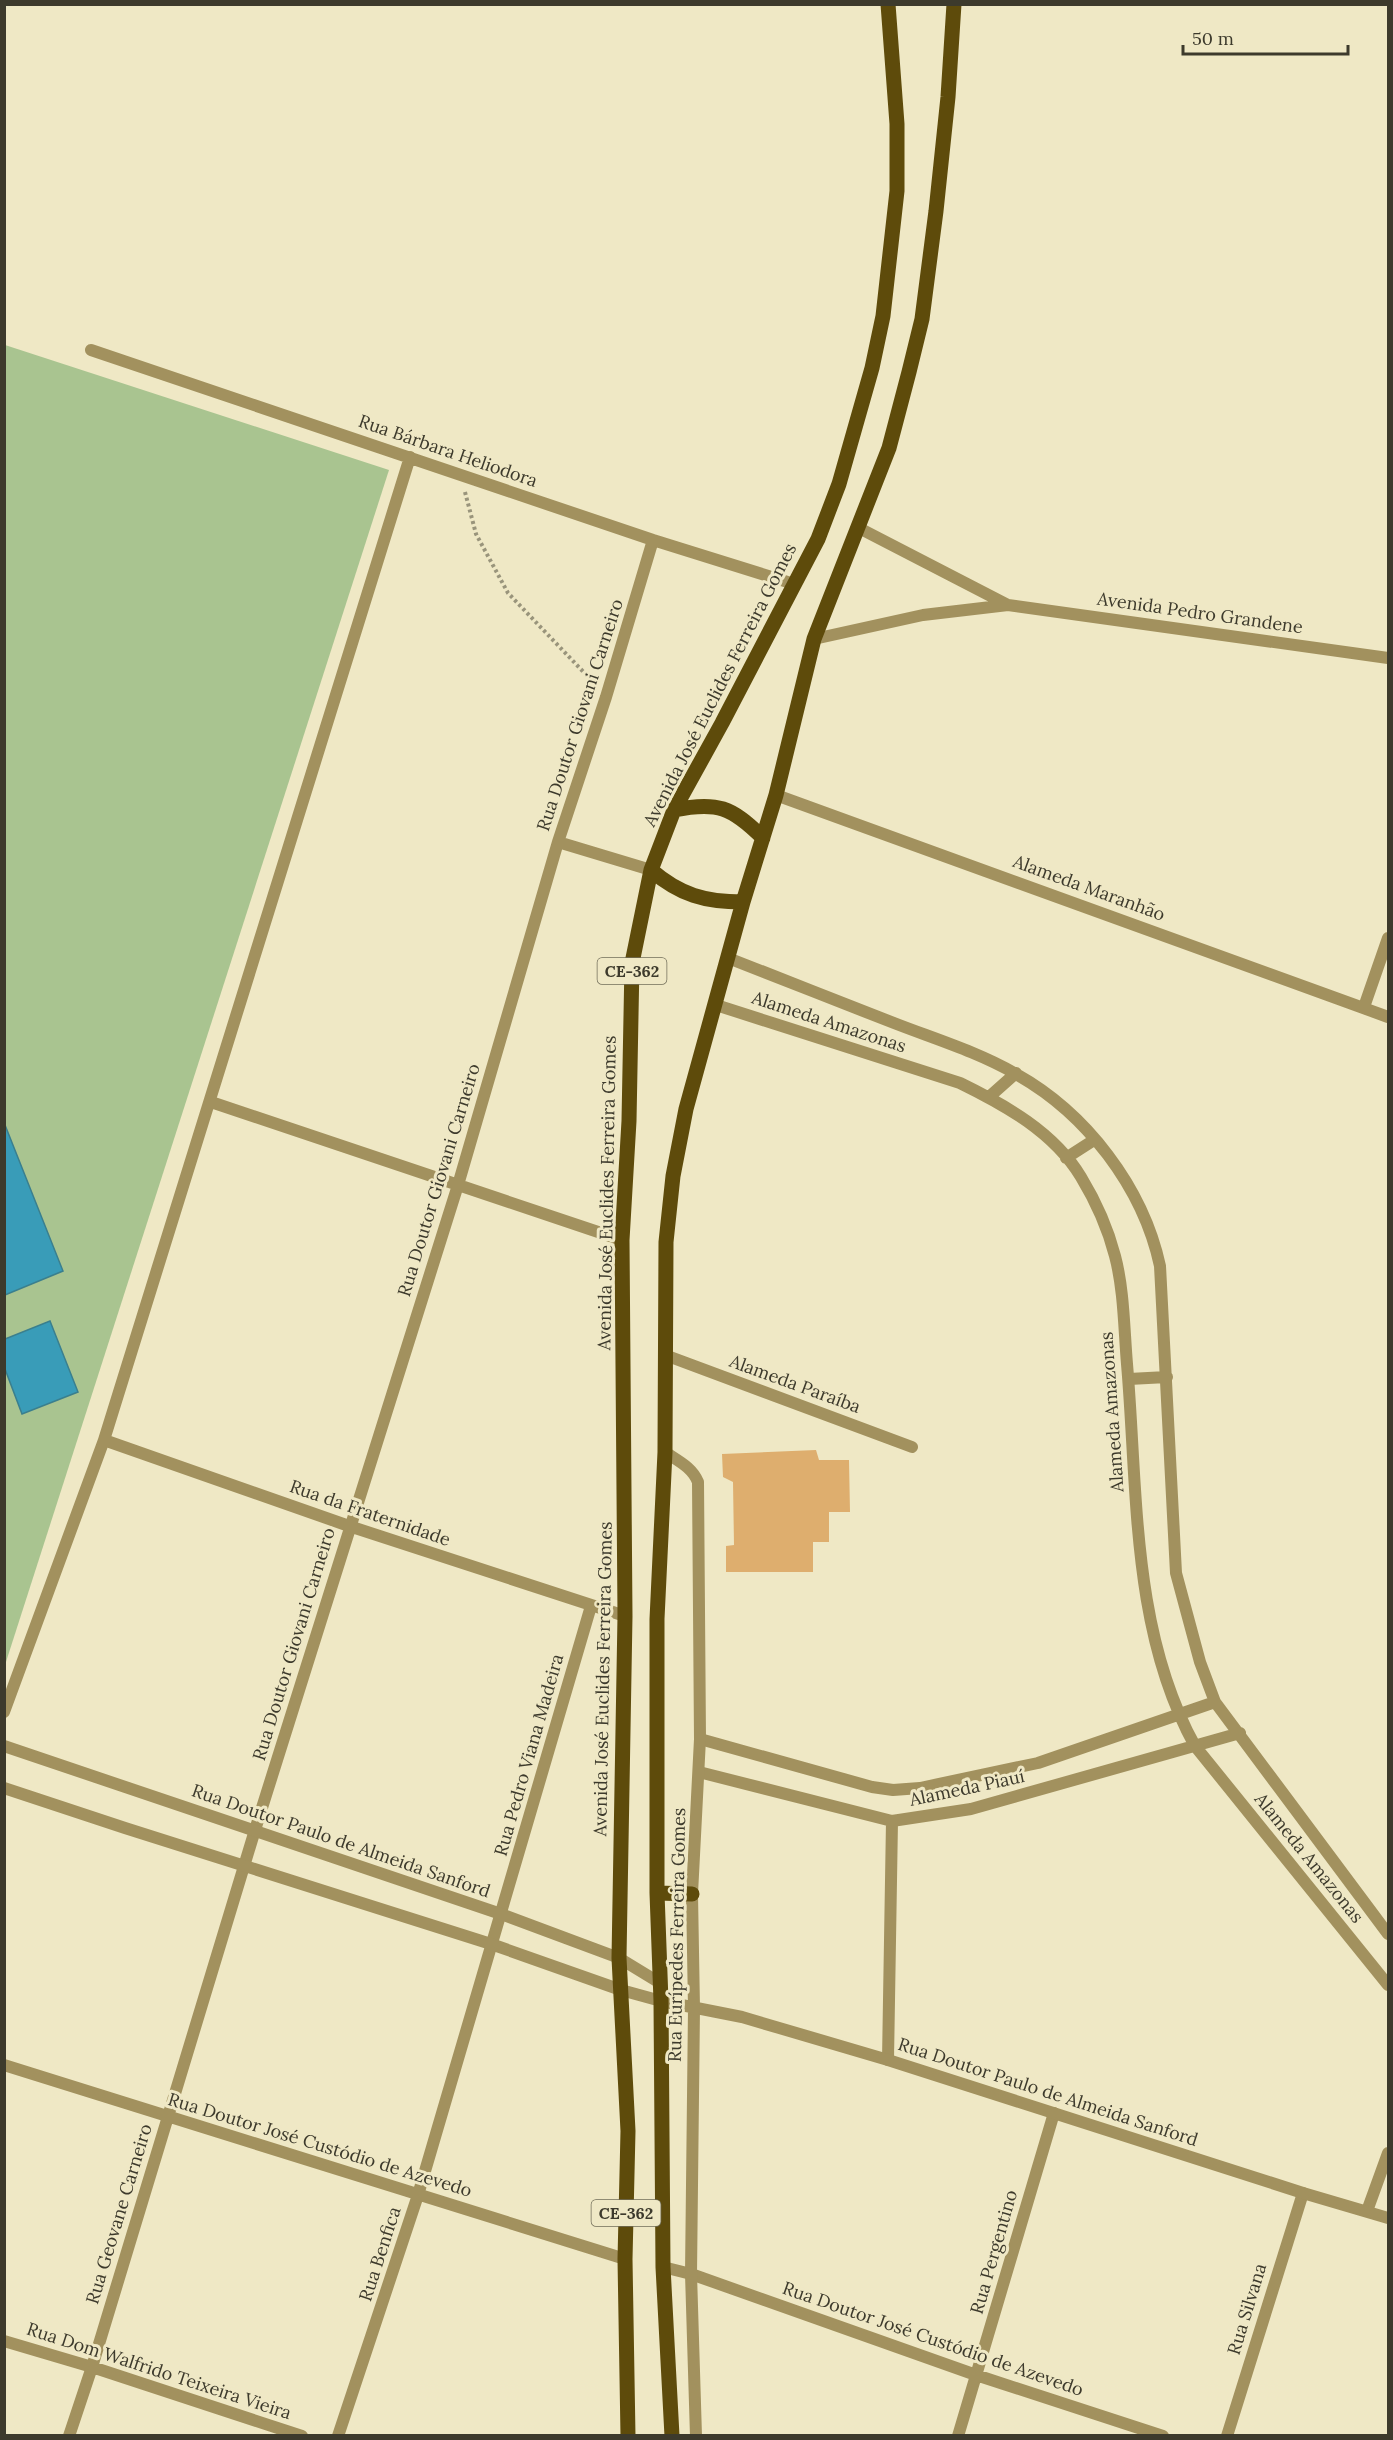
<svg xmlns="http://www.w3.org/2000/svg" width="1393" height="2440" font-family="Lora,serif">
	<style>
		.green { fill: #a9c490 }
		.water { fill: #399cb8; stroke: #3a7f8e; stroke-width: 1.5 }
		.building { fill: #deae6e }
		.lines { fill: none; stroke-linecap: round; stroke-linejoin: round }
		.path { stroke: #99947b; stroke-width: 4; stroke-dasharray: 3 3; stroke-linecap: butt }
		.minor { stroke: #a2915e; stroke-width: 12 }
		.tertiary { stroke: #a2915e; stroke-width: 12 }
		.primary { stroke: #5e4b0b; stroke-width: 15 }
		.labels { text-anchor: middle; stroke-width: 6; stroke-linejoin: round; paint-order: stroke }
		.shield { fill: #efe8c5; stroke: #726e5a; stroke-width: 1.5 }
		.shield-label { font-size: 16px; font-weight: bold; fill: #3d3a2c }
		.street-label { font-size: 18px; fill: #3d3a2c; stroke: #efe8c5 }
	</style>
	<rect width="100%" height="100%" fill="#efe8c5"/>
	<path class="green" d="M 5,345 L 389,470 L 5,1665 L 4,345 Z"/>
	<path class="water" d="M 5,1125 L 63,1271 L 5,1295 L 4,1295 Z
		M 50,1321 L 78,1392 L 22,1414 L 5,1369 L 5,1339 Z"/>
	<path class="building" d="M 816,1450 L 819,1460 L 849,1460 L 850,1512 L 829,1512 L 829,1542 L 813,1542 L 813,1572 L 726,1572 L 726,1546 L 734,1545 L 733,1482 L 723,1477 L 722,1454 Z"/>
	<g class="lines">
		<path class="path" d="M 465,492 L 476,534 L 508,593 L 594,683"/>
		<path class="minor" d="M 91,350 L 653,540 L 794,584
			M 857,527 L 1008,605
			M 814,639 L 923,615 L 1008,605 L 1388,658
			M 776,795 L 1388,1017
			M 558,842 L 651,870
			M 728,958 C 783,980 839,1001 894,1023 C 935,1039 978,1052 1016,1074 C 1086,1113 1143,1187 1160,1266 L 1176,1573 L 1200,1662 L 1215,1702 L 1388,1934
			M 716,1005 L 960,1083 C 1005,1105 1054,1132 1081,1177 C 1095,1200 1108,1229 1115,1256 C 1124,1290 1124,1329 1127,1364 C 1138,1492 1131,1630 1195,1746 L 1388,1985
			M 1364,1007 L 1388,938
			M 989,1097 L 1016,1073
			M 211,1102 L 622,1240
			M 1066,1158 L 1094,1140
			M 665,1355 L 912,1447
			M 1129,1379 L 1167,1377
			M 104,1440 L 349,1526 L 625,1616
			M 4,1712 L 104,1440 L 410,457
			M 700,1739 L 872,1787 L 893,1790 L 920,1788 L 1038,1763 L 1215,1702
			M 699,1772 L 892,1821 L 971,1809 L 1240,1733
			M 888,2060 L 892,1821
			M 4,2065 L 625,2259
			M 1367,2211 L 1388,2153
			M 663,2267 L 691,2274 L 976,2375 L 1163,2436
			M 4,2341 L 92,2367 L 302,2436
			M 69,2436 L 92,2367 L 255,1830 L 458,1185 L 558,842 L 606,697 L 653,540
			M 338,2436 L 418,2195 L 591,1606
			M 958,2436 L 1054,2113
			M 1227,2436 L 1303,2193"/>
		<path class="tertiary" d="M 665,1452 C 678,1461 692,1467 698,1482 L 700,1739 L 692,1894 L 694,2008 L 691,2274 L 696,2436
			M 4,1746 L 501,1914 L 619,1958 L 660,1983
			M 4,1788 L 125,1828 L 491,1944 L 621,1990 L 661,2001 L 742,2017 L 888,2060 L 1303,2193 L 1388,2218"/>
		<path class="primary" d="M 674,810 C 717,801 732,807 763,838
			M 651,870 C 680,895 705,902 743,902
			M 657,1893 L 692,1894
			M 628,2436 L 625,2259 L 628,2131 L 619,1958 L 625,1616 L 622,1240 L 629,1121 L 632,963 L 651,870 L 674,810 L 722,723 L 818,539 L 839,484 L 872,368 L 883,316 L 897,191 L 897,124 L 888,4
			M 672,2436 L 663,2267 L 661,2001 L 657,1893 L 657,1619 L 665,1452 L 666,1242 L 673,1176 L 686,1109 L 743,902 L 776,795 L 814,639 L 889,448 L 909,372 L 922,319 L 936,211 L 948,97 L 954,4"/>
	</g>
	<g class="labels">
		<g class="shield">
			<rect x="597.5" y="958" width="69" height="26" rx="4.5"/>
			<rect x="591.5" y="2200" width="69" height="26" rx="4.5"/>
		</g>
		<g class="shield-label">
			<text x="632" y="977">CE-362</text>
			<text x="626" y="2219">CE-362</text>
		</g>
		<g class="street-label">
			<text transform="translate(448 451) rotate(19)" y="6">Rua Bárbara Heliodora</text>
			<text transform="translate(1200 613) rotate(8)" y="6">Avenida Pedro Grandene</text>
			<text transform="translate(720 685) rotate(-63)" y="6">Avenida José Euclides Ferreira Gomes</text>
			<text transform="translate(580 715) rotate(-72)" y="6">Rua Doutor Giovani Carneiro</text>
			<text transform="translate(1089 888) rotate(20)" y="6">Alameda Maranhão</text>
			<text transform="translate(829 1022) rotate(18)" y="6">Alameda Amazonas</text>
			<text transform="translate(439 1180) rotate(-73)" y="6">Rua Doutor Giovani Carneiro</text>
			<text transform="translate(607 1193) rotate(-89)" y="6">Avenida José Euclides Ferreira Gomes</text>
			<text transform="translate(795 1384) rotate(20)" y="6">Alameda Paraíba</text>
			<text transform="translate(1112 1412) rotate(-94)" y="6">Alameda Amazonas</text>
			<text transform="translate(370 1513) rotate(19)" y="6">Rua da Fraternidade</text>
			<text transform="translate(294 1644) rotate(-73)" y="6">Rua Doutor Giovani Carneiro</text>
			<text transform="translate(603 1679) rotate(-89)" y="6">Avenida José Euclides Ferreira Gomes</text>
			<text transform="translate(529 1755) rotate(-74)" y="6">Rua Pedro Viana Madeira</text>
			<text transform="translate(967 1788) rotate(-12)" y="6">Alameda Piauí</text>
			<text transform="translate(341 1841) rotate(19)" y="6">Rua Doutor Paulo de Almeida Sanford</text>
			<text transform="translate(1309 1858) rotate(51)" y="6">Alameda Amazonas</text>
			<text transform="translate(677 1935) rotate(-89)" y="6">Rua Eurípedes Ferreira Gomes</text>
			<text transform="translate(1048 2092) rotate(18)" y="6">Rua Doutor Paulo de Almeida Sanford</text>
			<text transform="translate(320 2145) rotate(17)" y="6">Rua Doutor José Custódio de Azevedo</text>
			<text transform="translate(119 2214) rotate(-73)" y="6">Rua Geovane Carneiro</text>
			<text transform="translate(994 2252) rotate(-74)" y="6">Rua Pergentino</text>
			<text transform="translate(380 2254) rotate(-72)" y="6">Rua Benfica</text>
			<text transform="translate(1247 2309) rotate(-73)" y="6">Rua Silvana</text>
			<text transform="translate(933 2339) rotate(19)" y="6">Rua Doutor José Custódio de Azevedo</text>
			<text transform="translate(159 2371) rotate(18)" y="6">Rua Dom Walfrido Teixeira Vieira</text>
		</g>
	</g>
	<rect width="1393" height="2440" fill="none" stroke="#3d3a2c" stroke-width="12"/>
	<path d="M1183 45v9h165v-9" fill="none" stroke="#3d3a2c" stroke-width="3"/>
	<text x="1192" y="45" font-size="18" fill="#3d3a2c" stroke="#efe8c5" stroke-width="4.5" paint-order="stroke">50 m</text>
</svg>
